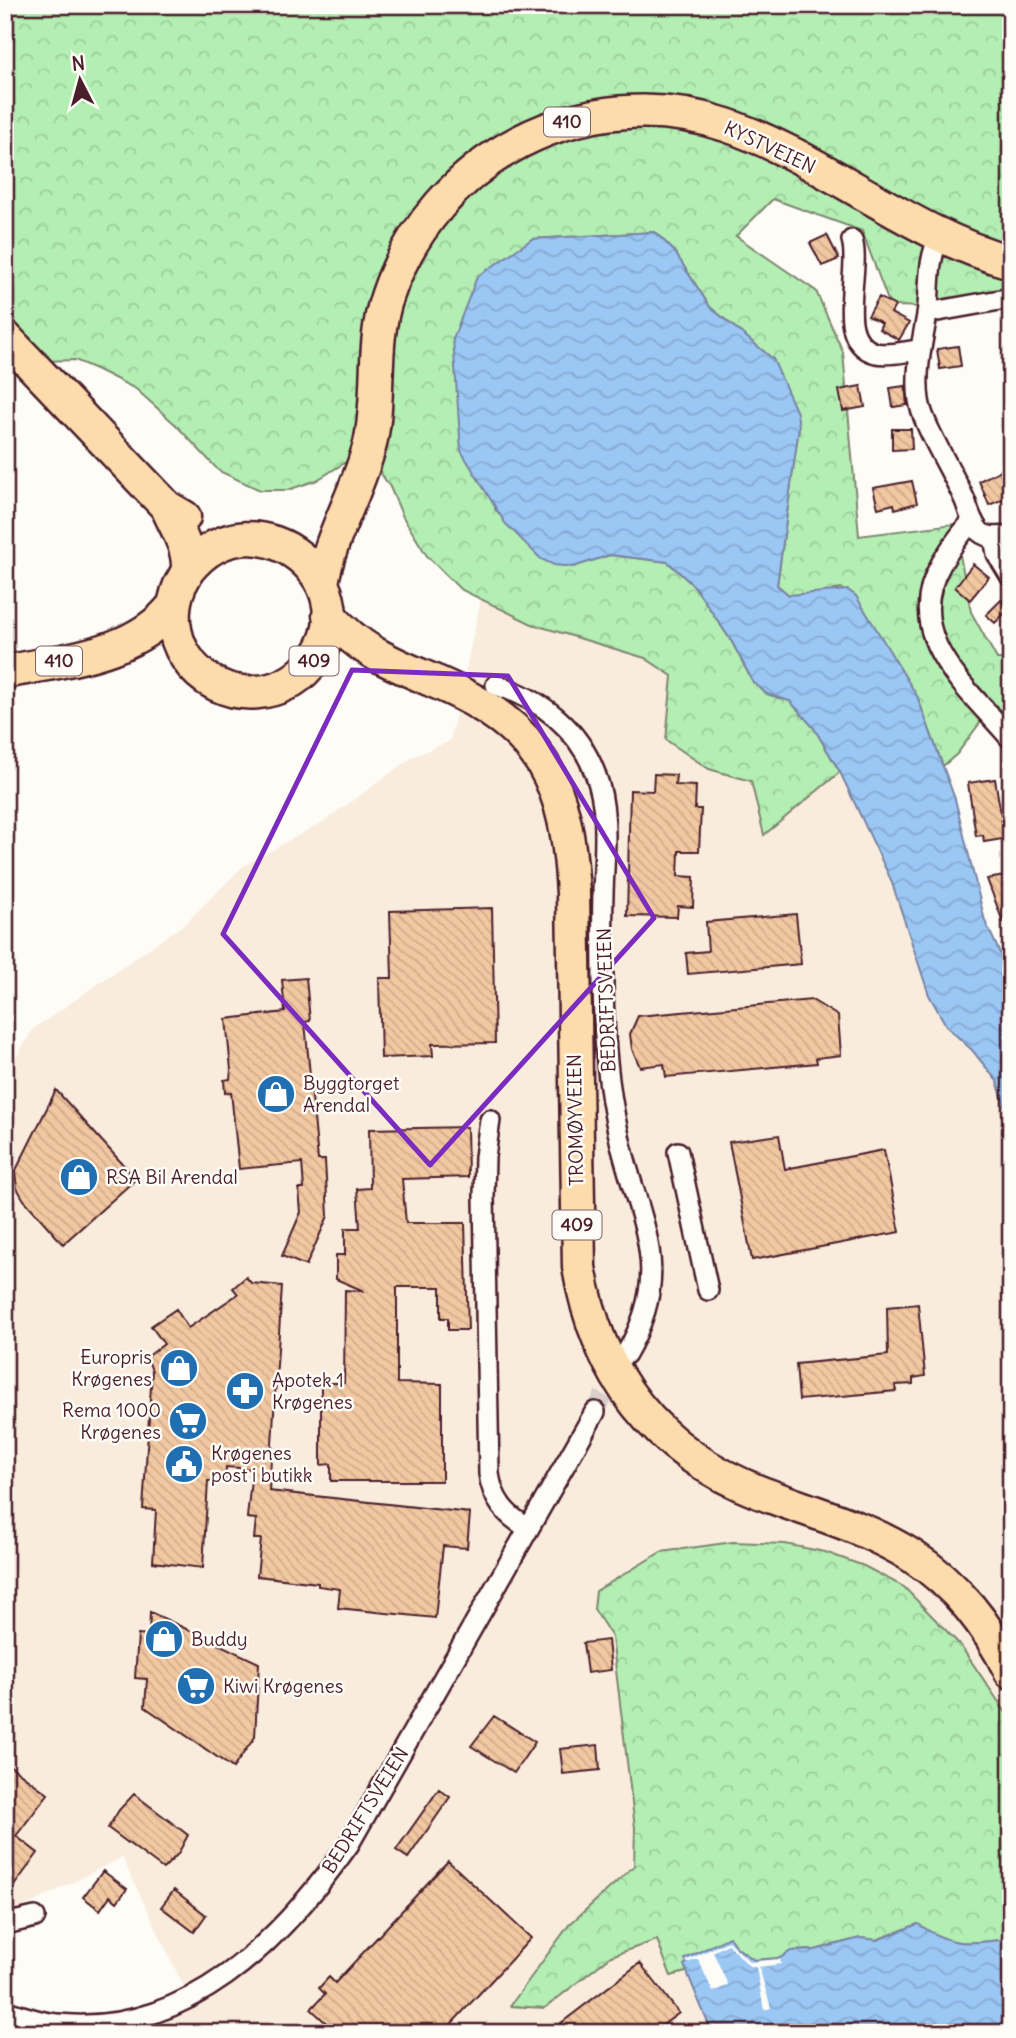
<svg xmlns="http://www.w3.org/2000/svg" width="1016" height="2038" font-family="Delius,sans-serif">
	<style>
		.built { fill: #f9ecdd }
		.forest { fill: url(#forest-crowns); stroke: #7e866f; stroke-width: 2 }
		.water { fill: url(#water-waves); stroke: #7a84a4; stroke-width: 2 }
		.pier { fill: #fdfcf7 }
		.building { fill: url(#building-back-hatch); stroke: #4a1f2b; stroke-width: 2 }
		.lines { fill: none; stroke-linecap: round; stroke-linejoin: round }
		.minor-tunnel { stroke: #d9d0ce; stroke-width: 19; stroke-dasharray: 19 10; stroke-linecap: butt }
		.minor-casing { stroke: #4a1f2b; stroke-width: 24 }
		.primary-casing { stroke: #4a1f2b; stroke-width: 37 }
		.minor { stroke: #fdfcf7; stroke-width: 19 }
		.primary { stroke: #fcdcac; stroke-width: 32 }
		.marked { fill: none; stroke: #7b2cbf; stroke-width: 5; stroke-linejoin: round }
		.labels { text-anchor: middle; stroke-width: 5; stroke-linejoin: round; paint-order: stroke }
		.shield { fill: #fdfcf7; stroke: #806168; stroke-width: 2 }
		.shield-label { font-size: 18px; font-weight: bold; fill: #4a1f2b }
		.street-label { font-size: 19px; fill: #4a1f2b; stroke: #fdfcf7 }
		.poi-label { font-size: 19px; fill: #4a1f2b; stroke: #fdfcf7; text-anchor: start }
	</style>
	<defs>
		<pattern id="forest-crowns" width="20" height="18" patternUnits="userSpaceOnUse" patternTransform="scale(1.75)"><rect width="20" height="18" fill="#b3eeb3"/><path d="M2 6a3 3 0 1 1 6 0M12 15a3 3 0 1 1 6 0" fill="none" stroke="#9bcc9a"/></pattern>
		<pattern id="water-waves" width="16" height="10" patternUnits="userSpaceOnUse" patternTransform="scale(1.75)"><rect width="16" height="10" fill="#9ac7f4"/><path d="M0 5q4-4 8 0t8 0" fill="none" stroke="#86aad1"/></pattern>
		<pattern id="building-back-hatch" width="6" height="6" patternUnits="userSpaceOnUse" patternTransform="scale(1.75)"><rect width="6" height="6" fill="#f1c8a1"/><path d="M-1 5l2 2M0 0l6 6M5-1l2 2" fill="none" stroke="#d0ab8b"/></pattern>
	</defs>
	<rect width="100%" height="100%" fill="#fdfcf7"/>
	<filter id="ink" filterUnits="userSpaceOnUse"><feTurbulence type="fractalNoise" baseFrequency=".0143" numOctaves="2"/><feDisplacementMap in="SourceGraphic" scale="14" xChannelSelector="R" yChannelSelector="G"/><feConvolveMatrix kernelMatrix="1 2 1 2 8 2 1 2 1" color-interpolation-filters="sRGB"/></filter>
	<g filter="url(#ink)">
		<path class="built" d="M 481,599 L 532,624 L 645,658 L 672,676 L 666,740 L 709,769 L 751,781 L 764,834 L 840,772 L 902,907 L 929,995 L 947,1027 L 972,1050 L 997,1081 L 1011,1125 L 1011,1720 L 960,1645 L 904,1587 L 864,1566 L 825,1552 L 785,1544 L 733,1542 L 661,1552 L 596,1591 L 594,1609 L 612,1637 L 635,1828 L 634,1866 L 569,1925 L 545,2008 L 611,1956 L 657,1940 L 671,1976 L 686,1972 L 712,2033 L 171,2033 L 161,2001 L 184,1987 L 122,1857 L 5,1917 L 5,1086 L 13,1063 L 33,1029 L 187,922 L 242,867 L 324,821 L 413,757 L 450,741 Z"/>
		<path class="forest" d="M 5,5 L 1011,5 L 1011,295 L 935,307 L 890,306 L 862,231 L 773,199 L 736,236 L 816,291 L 843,352 L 859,536 L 954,524 L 971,612 L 997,659 L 1011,659 L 1011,717 L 985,716 L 957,754 L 943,766 L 917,696 L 841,588 L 827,593 L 789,595 L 777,585 L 799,427 L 773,359 L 710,307 L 674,251 L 655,232 L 532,239 L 495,509 L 542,559 L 573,567 L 610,555 L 668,562 L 695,587 L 732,642 L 753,682 L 767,694 L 790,701 L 814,728 L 840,772 L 764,835 L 751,781 L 709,769 L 666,740 L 672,676 L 645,658 L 532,624 L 460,589 L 427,556 L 403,517 L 390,487 L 374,463 L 346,462 L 317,480 L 288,490 L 260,490 L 219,471 L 176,425 L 136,389 L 98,370 L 75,360 L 44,361 L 5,375 Z
			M 733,1542 L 785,1544 L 825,1552 L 864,1566 L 904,1587 L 960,1645 L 1011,1720 L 1011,1939 C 969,1943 954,1949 918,1924 L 876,1940 L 860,1938 L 815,1950 L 791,1951 L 780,1958 L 754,1960 L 736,1947 L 686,1960 L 686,1972 L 671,1976 L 657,1940 L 611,1956 L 545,2008 L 510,2006 L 569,1925 L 634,1866 L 635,1828 L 612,1637 L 594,1609 L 596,1591 L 661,1552 Z"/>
		<path class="water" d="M 655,232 L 674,251 L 710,307 L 773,359 L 797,413 L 799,427 L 777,585 L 789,595 L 848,590 L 856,596 L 917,696 L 955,799 L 985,921 L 1011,977 L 1011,1125 L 997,1081 L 972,1050 L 947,1027 L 929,995 L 891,880 L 840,772 L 814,728 L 790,701 L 767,694 L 753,682 L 732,642 L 695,587 L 668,562 L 610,555 L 573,567 L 554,565 L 541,559 L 505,523 L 461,451 L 453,339 L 477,277 L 532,239 Z
			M 918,1924 C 954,1949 969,1943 1011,1939 L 1011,2033 L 712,2033 L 684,1965 L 687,1963 L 685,1959 L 729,1937 L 736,1947 L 754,1960 L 780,1958 L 791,1951 L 815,1950 L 860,1938 L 877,1940 Z"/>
		<path class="pier" d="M 728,1941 L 750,1962 L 780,1959 L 781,1964 L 759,1967 L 771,2008 L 764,2010 L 756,1967 L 750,1967 L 728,1944 L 713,1952 L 728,1985 L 713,1992 L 698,1959 L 687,1963 L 686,1961 Z"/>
		<path class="building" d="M 827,235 L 839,259 L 822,266 L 810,243 Z
			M 879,297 L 895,306 L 891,313 L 909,323 L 899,340 L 879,329 L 882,323 L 868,316 Z
			M 958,346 L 961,366 L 940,369 L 937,349 Z
			M 861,386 L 865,407 L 843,411 L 839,390 Z
			M 905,386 L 907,405 L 893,407 L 890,388 Z
			M 892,429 L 911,429 L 912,449 L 892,450 Z
			M 1011,465 L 1011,496 L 989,505 L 979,481 Z
			M 912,481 L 917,503 L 895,509 L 894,504 L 878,508 L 873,488 Z
			M 973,564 L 989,577 L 970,600 L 955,587 Z
			M 1001,600 L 1010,608 L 995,623 L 986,615 Z
			M 654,774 L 676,775 L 675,785 L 696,786 L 695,809 L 701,809 L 699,851 L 679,851 L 678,876 L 694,877 L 693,907 L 678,906 L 677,917 L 627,916 L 630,790 L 653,791 Z
			M 995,779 L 1004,832 L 1003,839 L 984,842 L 983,835 L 976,836 L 968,783 Z
			M 1011,875 L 1011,892 L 1005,892 L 1009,920 L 1003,922 L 987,879 Z
			M 492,908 L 495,1043 L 432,1044 L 433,1056 L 381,1058 L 379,978 L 392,978 L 390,911 Z
			M 796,914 L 801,964 L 688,974 L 686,953 L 708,951 L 706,922 Z
			M 306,978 L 310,1021 L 305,1022 L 318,1160 L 325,1160 L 328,1216 L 306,1266 L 282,1256 L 301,1212 L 299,1189 L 304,1189 L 302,1163 L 239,1169 L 231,1092 L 225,1093 L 224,1080 L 230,1079 L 231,1070 L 226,1019 L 285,1012 L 282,980 Z
			M 812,1000 L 838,1016 L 841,1055 L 816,1058 L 817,1063 L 666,1077 L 664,1064 L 640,1067 L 632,1049 L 630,1034 L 638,1016 Z
			M 56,1090 L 136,1179 L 63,1244 L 24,1200 L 17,1188 L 15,1172 Z
			M 467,1127 L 468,1177 L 402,1179 L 406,1223 L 465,1223 L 468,1330 L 448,1330 L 448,1318 L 441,1318 L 441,1287 L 397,1287 L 397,1383 L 442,1384 L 442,1481 L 331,1481 L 331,1464 L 321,1465 L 321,1383 L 344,1383 L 345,1290 L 364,1291 L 336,1279 L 336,1255 L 345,1255 L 345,1228 L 360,1228 L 357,1189 L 370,1188 L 369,1129 Z
			M 779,1135 L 785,1169 L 884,1150 L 900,1232 L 752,1260 L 729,1142 Z
			M 246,1277 L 251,1283 L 282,1286 L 269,1491 L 470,1513 L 467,1548 L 443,1546 L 435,1618 L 338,1608 L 340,1589 L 318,1586 L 318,1583 L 257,1576 L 261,1539 L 254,1539 L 256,1519 L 247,1518 L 252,1469 L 226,1467 L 225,1482 L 208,1481 L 203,1568 L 153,1562 L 156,1510 L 143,1509 L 152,1371 L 147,1357 L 164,1344 L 151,1326 L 176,1309 L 188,1328 L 238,1294 L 233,1288 Z
			M 918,1304 L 925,1376 L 913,1378 L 913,1384 L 895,1385 L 896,1391 L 799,1400 L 796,1364 L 888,1355 L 887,1307 Z
			M 150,1612 L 259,1663 L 255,1737 L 233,1768 L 145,1707 L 147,1679 L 135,1678 L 138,1635 L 149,1636 Z
			M 608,1640 L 611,1670 L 587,1673 L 583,1643 Z
			M 494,1716 L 535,1742 L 514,1773 L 471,1746 Z
			M 598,1745 L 600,1770 L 563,1774 L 560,1749 Z
			M 5,1762 L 48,1794 L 16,1836 L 38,1853 L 5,1898 Z
			M 439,1789 L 450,1797 L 408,1858 L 396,1850 Z
			M 134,1794 L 188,1835 L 178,1854 L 163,1869 L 108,1828 L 119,1810 Z
			M 448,1861 L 531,1938 L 443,2033 L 337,2033 L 311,2009 L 325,1994 L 319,1988 L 329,1977 L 335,1983 Z
			M 103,1871 L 127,1889 L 117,1902 L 110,1896 L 100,1910 L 83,1897 Z
			M 174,1890 L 206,1915 L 194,1932 L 161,1907 Z
			M 640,1963 L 679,2013 L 652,2033 L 548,2033 Z"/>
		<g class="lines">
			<path class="minor-tunnel" d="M 595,1412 L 619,1367"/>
			<g class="minor-casing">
				<path id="minor" d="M 940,236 C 926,263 931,287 927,315 C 922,344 915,371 919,400 C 922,425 955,475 966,503 C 969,513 973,524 980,532 C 988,539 1001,537 1011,535
					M 852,240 C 862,271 832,341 876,353 C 890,356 906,351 919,350
					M 927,313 L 1011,298
					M 973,521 C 960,533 950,549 941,564 C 900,636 967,687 1011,739
					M 994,537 L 997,554 L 1011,577
					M 496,685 C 541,699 578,728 595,773 C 610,811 604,854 603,894 C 602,924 603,954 603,984 C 604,1035 607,1086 619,1136 C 638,1222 676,1268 626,1354
					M 490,1120 L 485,1157 L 484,1196 L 489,1474 C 493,1500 505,1515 528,1528
					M 678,1152 L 708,1290
					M 5,1924 L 35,1917
					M 5,2011 C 22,2015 40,2023 57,2024 C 186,2037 281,1941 349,1844 L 595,1412"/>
			</g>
			<g class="primary-casing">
				<path id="primary" d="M 5,337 L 167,507 L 184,517
					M 167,507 C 175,526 188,545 188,566 C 188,573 183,579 180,585 C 170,608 172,636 186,657 C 201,681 229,695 258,692 C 278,690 296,681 309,666 C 379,589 256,485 188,570
					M 322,583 C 330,535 358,492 370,444 C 381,396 371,345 387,297 C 433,158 585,78 726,125 C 826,159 908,234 1011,262
					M 329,615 C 361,652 392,663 436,682 C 543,728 567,782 573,894 L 579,1267 C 597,1375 656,1452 759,1492 C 810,1512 865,1526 912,1556 C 957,1585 987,1624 1011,1672
					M 5,672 C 63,660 136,655 174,605"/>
			</g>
			<use href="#minor" class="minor"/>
			<use href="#primary" class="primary"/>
		</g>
	</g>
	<path class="marked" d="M 352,670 L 508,676 L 654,918 L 430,1165 L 223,934 Z"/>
	<defs>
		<g id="shop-disc" transform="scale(2.0125)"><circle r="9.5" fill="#1f6fb2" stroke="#fdfcf7"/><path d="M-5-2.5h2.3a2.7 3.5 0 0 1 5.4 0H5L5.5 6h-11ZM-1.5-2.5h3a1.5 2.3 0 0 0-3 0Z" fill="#fff"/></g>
		<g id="pharmacy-disc" transform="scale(2.0125)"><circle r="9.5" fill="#1f6fb2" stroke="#fdfcf7"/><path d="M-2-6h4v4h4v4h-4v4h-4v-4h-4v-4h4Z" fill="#fff"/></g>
		<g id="supermarket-disc" transform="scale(2.0125)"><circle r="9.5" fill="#1f6fb2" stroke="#fdfcf7"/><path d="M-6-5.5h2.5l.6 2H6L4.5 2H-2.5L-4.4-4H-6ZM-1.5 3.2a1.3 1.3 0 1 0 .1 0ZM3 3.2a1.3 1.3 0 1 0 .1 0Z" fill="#fff"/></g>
		<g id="civic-disc" transform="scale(2.0125)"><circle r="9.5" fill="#1f6fb2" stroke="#fdfcf7"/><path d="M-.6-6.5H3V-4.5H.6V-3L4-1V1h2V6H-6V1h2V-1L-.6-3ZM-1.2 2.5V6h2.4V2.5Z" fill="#fff"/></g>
	</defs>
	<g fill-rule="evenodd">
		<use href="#shop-disc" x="276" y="1094"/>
		<use href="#shop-disc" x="79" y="1177"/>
		<use href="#shop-disc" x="179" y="1368"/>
		<use href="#pharmacy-disc" x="245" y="1391"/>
		<use href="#supermarket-disc" x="188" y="1421"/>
		<use href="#civic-disc" x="184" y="1464"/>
		<use href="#shop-disc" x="164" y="1639"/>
		<use href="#supermarket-disc" x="196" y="1686"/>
	</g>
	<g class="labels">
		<g class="shield">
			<rect x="544" y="107.5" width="46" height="29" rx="5"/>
			<rect x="36" y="646.5" width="46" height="29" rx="5"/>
			<rect x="289.5" y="646.5" width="49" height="29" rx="5"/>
			<rect x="552.5" y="1210.5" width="49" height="29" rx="5"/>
		</g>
		<g class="shield-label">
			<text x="567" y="128">410</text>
			<text x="59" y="667">410</text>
			<text x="314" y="667">409</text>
			<text x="577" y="1231">409</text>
		</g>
		<g class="street-label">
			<text transform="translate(770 147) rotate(25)" y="7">KYSTVEIEN</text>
			<text transform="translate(606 1000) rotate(-92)" y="7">BEDRIFTSVEIEN</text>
			<text transform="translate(575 1120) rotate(-91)" y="7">TROMØYVEIEN</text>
			<text transform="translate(365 1810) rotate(-58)" y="7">BEDRIFTSVEIEN</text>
		</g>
		<g class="poi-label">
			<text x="303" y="1090">Byggtorget<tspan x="303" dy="22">Arendal</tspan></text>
			<text x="106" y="1184">RSA Bil Arendal</text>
			<text x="152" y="1364" text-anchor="end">Europris<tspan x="152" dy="22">Krøgenes</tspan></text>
			<text x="272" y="1387">Apotek 1<tspan x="272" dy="22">Krøgenes</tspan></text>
			<text x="161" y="1417" text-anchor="end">Rema 1000<tspan x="161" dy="22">Krøgenes</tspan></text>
			<text x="211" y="1460">Krøgenes<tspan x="211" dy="22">post i butikk</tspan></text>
			<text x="191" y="1646">Buddy</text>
			<text x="223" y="1693">Kiwi Krøgenes</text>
		</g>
	</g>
	<rect width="1016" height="2038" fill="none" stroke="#fdfcf7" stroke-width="28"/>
	<rect x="14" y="14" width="988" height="2010" fill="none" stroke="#4a1f2b" stroke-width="2.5" filter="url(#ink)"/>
	<g transform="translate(80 80) rotate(354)" stroke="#fdfcf7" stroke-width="5" paint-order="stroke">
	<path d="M0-5L12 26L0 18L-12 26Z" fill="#4a1f2b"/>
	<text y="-10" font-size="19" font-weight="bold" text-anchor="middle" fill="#4a1f2b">N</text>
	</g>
</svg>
